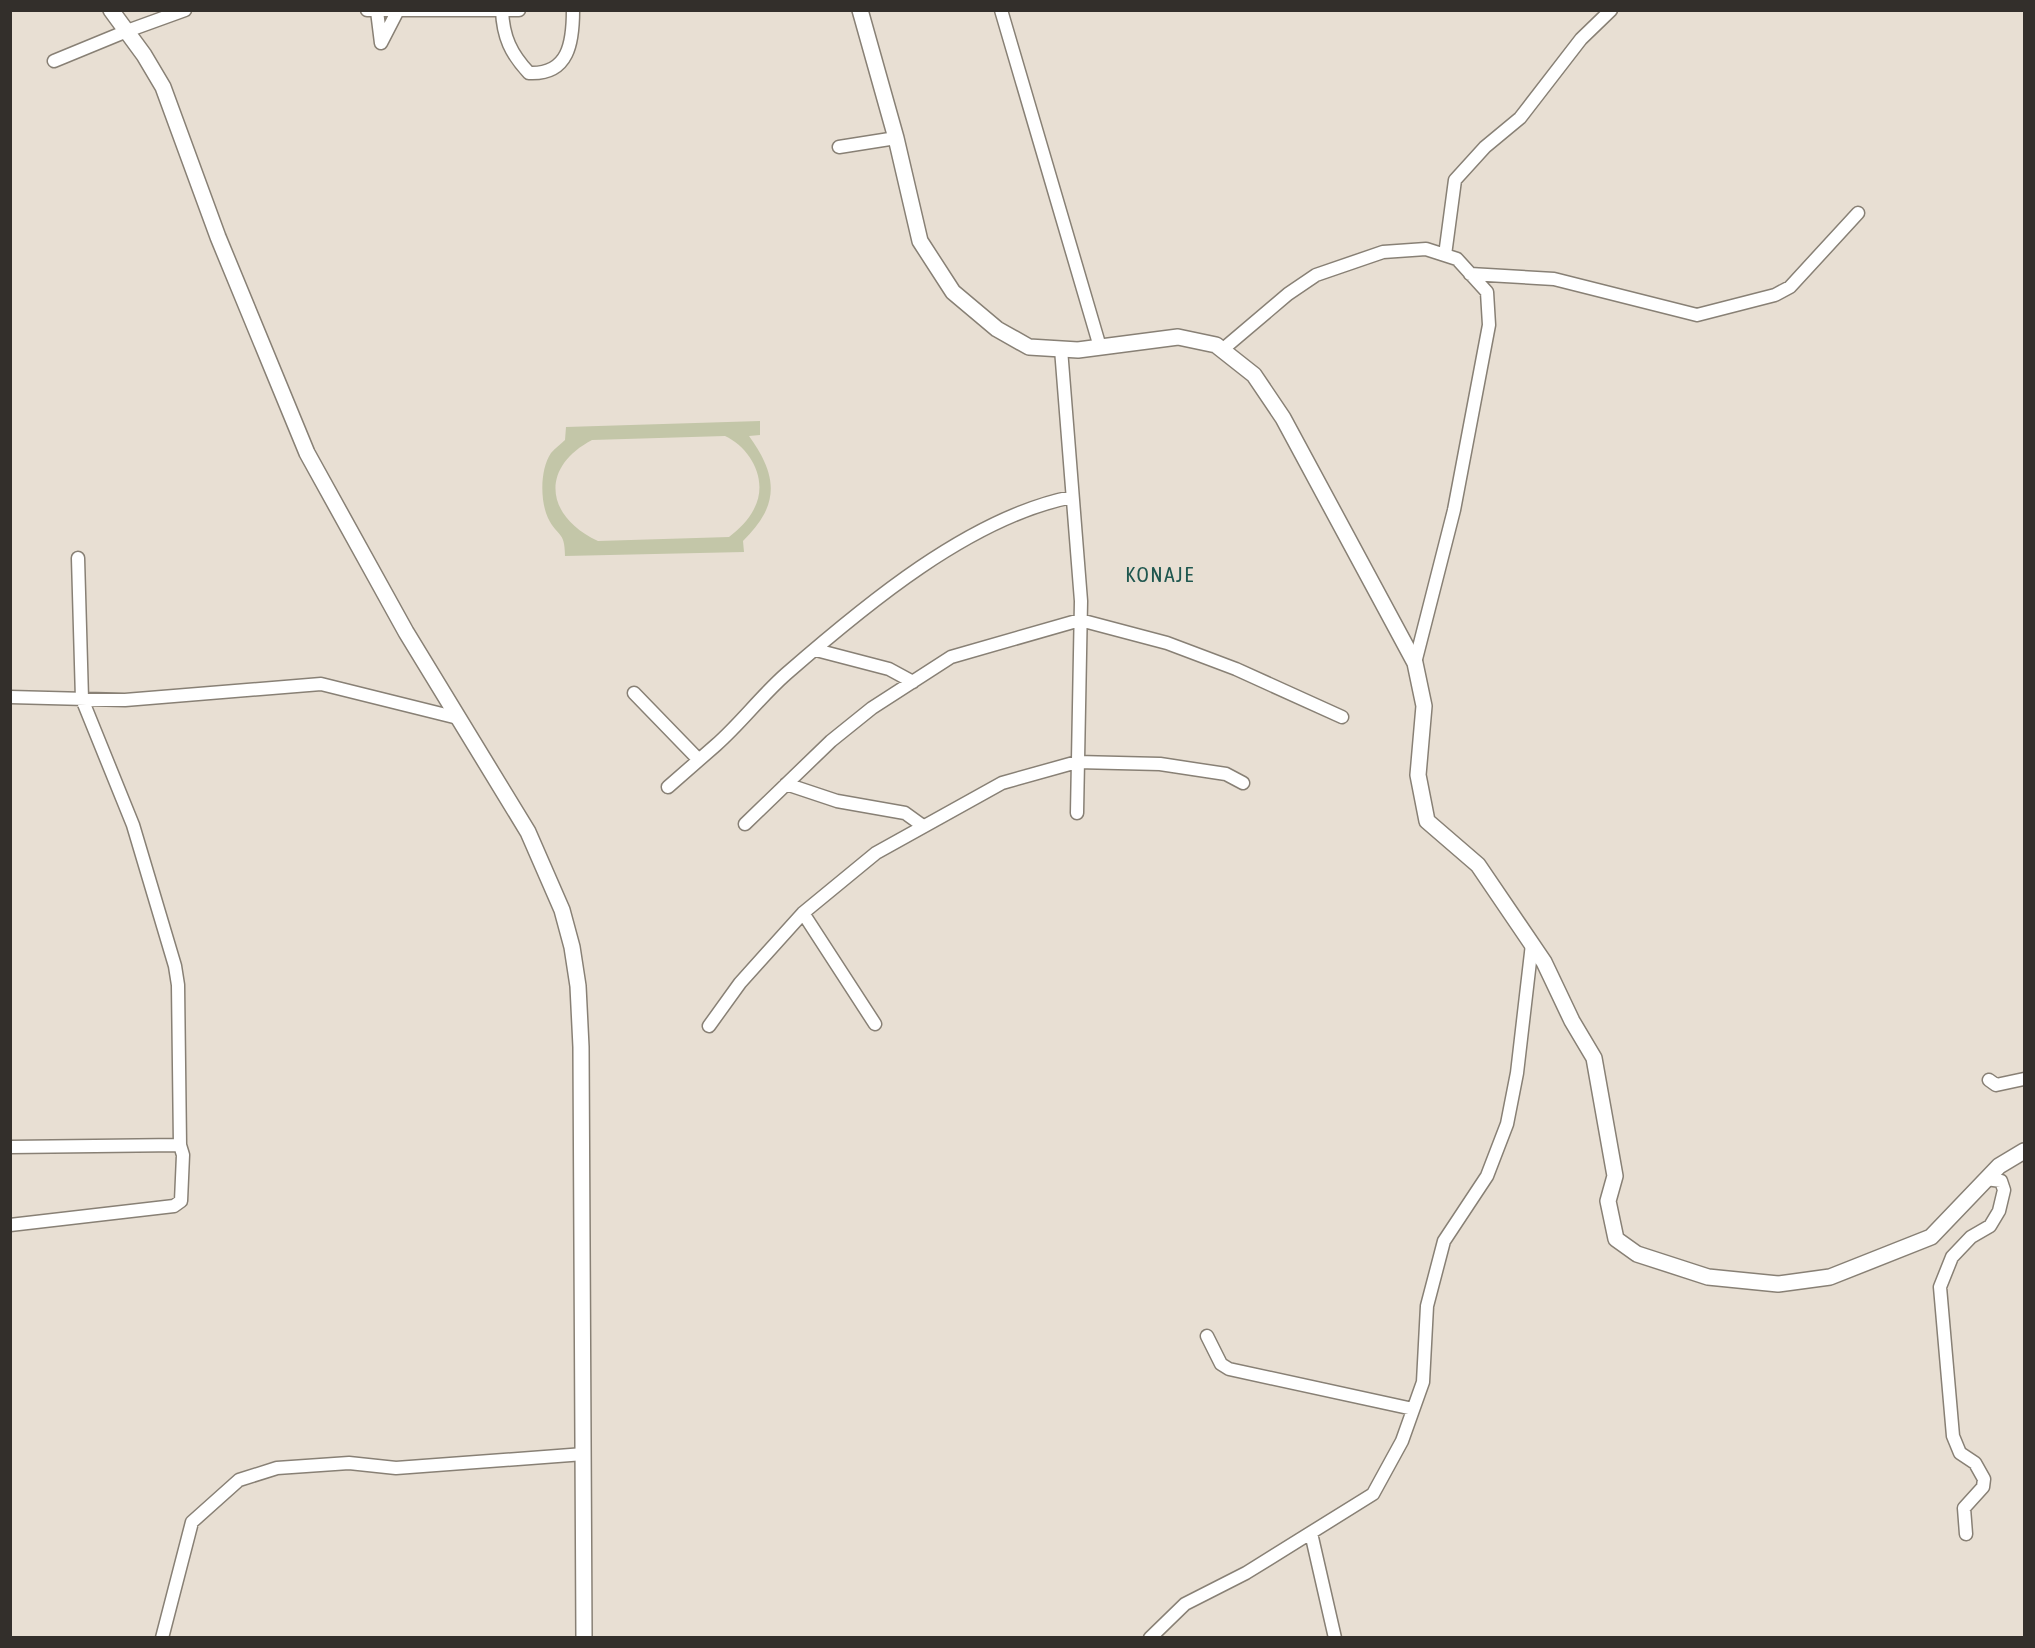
<svg xmlns="http://www.w3.org/2000/svg" width="2035" height="1648" font-family="'Asap Condensed',sans-serif">
	<style>
		.grass { fill: #c3c6a8; fill-rule: evenodd }
		.lines { fill: none; stroke-linecap: round; stroke-linejoin: round }
		.minor-casing { stroke: #888075; stroke-width: 15 }
		.major-casing { stroke: #888075; stroke-width: 18 }
		.minor { stroke: #fff; stroke-width: 12 }
		.major { stroke: #fff; stroke-width: 15 }
		.labels { text-anchor: middle; stroke-width: 4.5; stroke-linejoin: round; paint-order: stroke }
		.quarter-label { font-size: 21px; letter-spacing: 1.5px; fill: #1f574f; stroke: #e8dfd3 }
	</style>
	<rect width="100%" height="100%" fill="#e8dfd3"/>
	<path class="grass" d="M 760,421 L 760,435 L 749,436 C 778,476 780,505 743,541 L 744,552 L 565,556 C 565,530 557,537 548,518 C 540,501 540,469 551,453 C 555,448 561,444 565,440 L 566,427 ZM 725,436 C 751,448 769,481 754,509 C 748,521 739,529 729,537 L 598,541 C 546,517 539,468 592,440 Z"/>
	<g class="lines">
		<g class="minor-casing">
			<path id="minor" d="M 367,10 L 519,10
				M 502,10 C 503,37 511,54 529,73 C 569,75 573,42 573,10
				M 1001,10 L 1100,347
				M 377,11 L 381,43 L 397,12
				M 54,61 L 127,31 L 185,10
				M 839,147 L 896,138
				M 1445,255 L 1455,180 L 1485,147 L 1520,118 L 1581,39 L 1611,10
				M 1470,274 L 1554,279 L 1697,315 L 1775,295 L 1790,287 L 1858,213
				M 1061,349 L 1081,601 L 1077,813
				M 1222,350 L 1288,294 L 1316,275 L 1383,252 L 1426,249 L 1457,259 L 1487,292 L 1489,325 L 1454,510 L 1415,663
				M 816,650 L 889,669 L 913,682
				M 634,693 L 698,759
				M 10,697 L 125,700 L 321,684 L 458,718
				M 786,784 L 837,801 L 905,813 L 923,826
				M 668,787 C 684,773 700,759 716,745 C 741,723 761,696 786,674 C 864,606 970,517 1072,497
				M 745,824 L 831,741 L 872,708 L 951,657 L 1080,620 L 1167,643 L 1236,669 L 1342,717
				M 803,913 L 875,1024
				M 709,1026 L 740,983 L 803,913 L 876,853 L 1002,783 L 1077,762 L 1160,764 L 1226,774 L 1243,783
				M 1989,1080 L 1996,1085 L 2024,1079
				M 10,1147 L 180,1145
				M 10,1225 L 174,1206 L 181,1201 L 183,1155 L 180,1145 L 178,985 L 175,966 L 133,825 L 82,699 L 78,558
				M 1207,1336 L 1221,1364 L 1229,1369 L 1413,1409
				M 1311,1533 L 1335,1638
				M 1966,1534 L 1964,1508 L 1983,1487 L 1984,1479 L 1975,1463 L 1960,1453 L 1953,1436 L 1940,1287 L 1952,1257 L 1971,1237 L 1990,1226 L 1999,1211 L 2004,1190 L 2001,1181 L 1986,1179
				M 162,1638 L 192,1522 L 239,1480 L 277,1468 L 349,1463 L 396,1468 L 584,1454
				M 1150,1638 L 1185,1604 L 1246,1573 L 1373,1494 L 1402,1441 L 1423,1382 L 1427,1306 L 1444,1241 L 1487,1176 L 1507,1124 L 1517,1073 L 1532,944"/>
		</g>
		<g class="major-casing">
			<path id="major" d="M 111,10 L 144,55 L 163,87 L 218,237 L 307,453 L 406,632 L 528,832 L 562,910 L 572,947 L 578,986 L 581,1047 L 584,1638
				M 860,10 L 896,138 L 920,241 L 953,292 L 997,329 L 1029,347 L 1078,350 L 1178,337 L 1216,345 L 1254,375 L 1283,418 L 1415,663 L 1424,706 L 1418,775 L 1427,821 L 1478,865 L 1544,962 L 1572,1021 L 1594,1058 L 1615,1176 L 1608,1201 L 1616,1239 L 1637,1254 L 1708,1277 L 1778,1284 L 1830,1277 L 1931,1237 L 1999,1166 L 2024,1151"/>
		</g>
		<use href="#minor" class="minor"/>
		<use href="#major" class="major"/>
	</g>
	<g class="labels">
		<g class="quarter-label">
			<text x="1160" y="582">KONAJE</text>
		</g>
	</g>
	<rect width="2035" height="1648" fill="none" stroke="#332f2b" stroke-width="24"/>
</svg>
